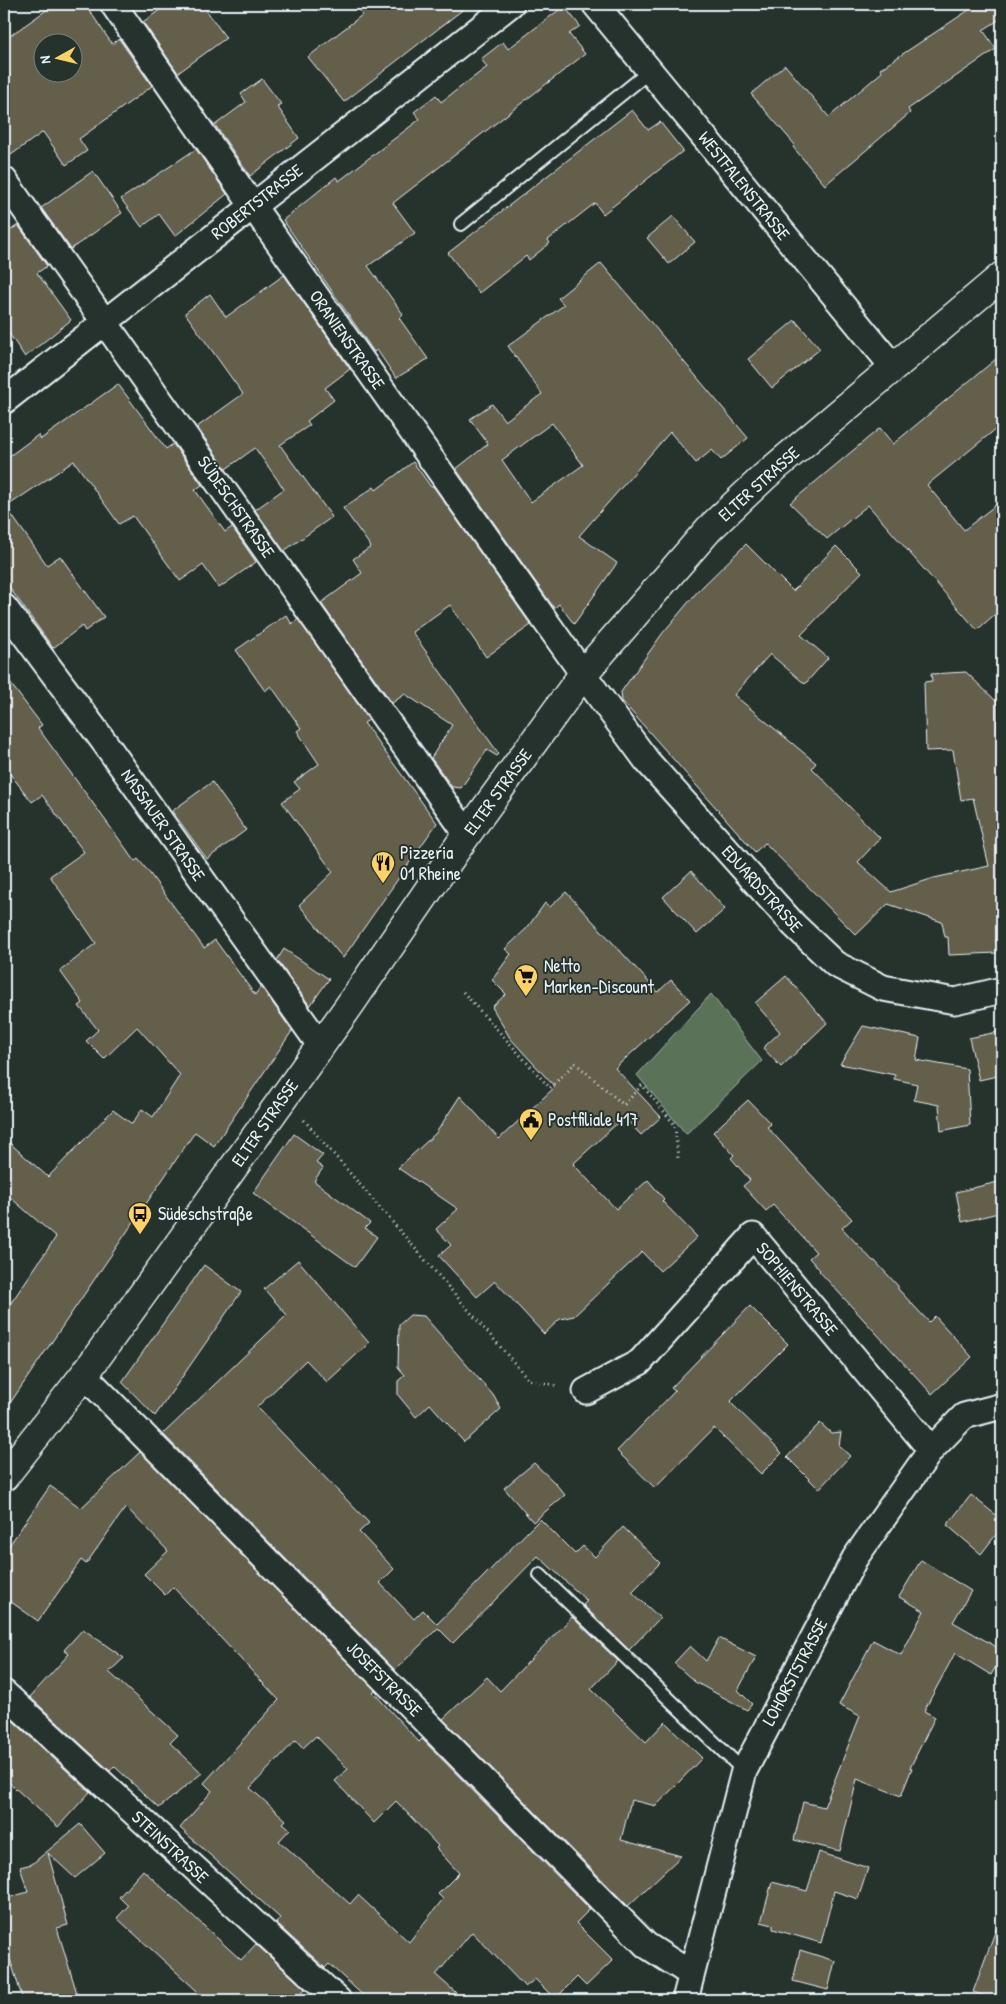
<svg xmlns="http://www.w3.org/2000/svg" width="1006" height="2004" font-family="'Patrick Hand',sans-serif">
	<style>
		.green { fill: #5a7358; stroke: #a1b2a8 }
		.building { fill: #635e4c; stroke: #e8f1f8; fill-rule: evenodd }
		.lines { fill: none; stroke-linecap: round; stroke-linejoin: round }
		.service-casing { stroke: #e8f1f8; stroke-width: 16 }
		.minor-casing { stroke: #e8f1f8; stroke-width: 29 }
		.secondary-casing { stroke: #e8f1f8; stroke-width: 31 }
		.path { stroke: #e8f1f8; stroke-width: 3; stroke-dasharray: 1 4; stroke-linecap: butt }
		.service { stroke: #26332d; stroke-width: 12 }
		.minor { stroke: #26332d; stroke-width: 25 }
		.secondary { stroke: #26332d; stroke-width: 28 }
		.labels { text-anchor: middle; stroke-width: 4; stroke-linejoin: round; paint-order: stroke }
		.street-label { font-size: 18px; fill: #e8f1f8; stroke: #26332d }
		.poi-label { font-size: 18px; fill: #e8f1f8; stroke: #26332d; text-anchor: start }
	</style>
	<rect width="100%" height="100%" fill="#26332d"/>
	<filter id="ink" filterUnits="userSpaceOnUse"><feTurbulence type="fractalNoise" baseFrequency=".02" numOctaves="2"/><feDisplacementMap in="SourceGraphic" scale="10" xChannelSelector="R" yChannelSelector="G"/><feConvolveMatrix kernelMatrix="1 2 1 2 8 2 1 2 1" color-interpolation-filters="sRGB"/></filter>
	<g filter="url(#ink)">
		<path class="green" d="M 711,994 L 762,1061 L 686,1134 L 637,1075 Z"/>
		<path class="building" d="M 55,4 L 85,4 L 112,44 L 119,39 L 152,86 L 79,139 L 87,151 L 66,165 L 43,132 L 4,160 L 4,40 ZM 42,42 L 72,42 L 72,72 L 42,72 Z
			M 168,4 L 202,4 L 226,38 L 178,73 L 143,22 Z
			M 356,4 L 470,4 L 344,102 L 308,57 L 362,15 Z
			M 978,4 L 1002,4 L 1002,18 L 983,30 L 996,49 L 908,109 L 910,113 L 825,185 L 793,147 L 795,145 L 751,94 L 785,65 L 829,117 L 882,72 L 880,69 Z
			M 564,6 L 580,26 L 569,34 L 585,54 L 393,203 L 415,233 L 368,266 L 403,314 L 399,318 L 428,359 L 396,378 L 377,350 L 374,352 L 283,220 L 336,177 L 339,181 L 420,119 L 414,112 L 436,95 L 441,102 L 487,67 L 481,59 L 503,42 L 508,49 Z
			M 262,79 L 281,104 L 277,106 L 299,138 L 250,176 L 215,125 L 246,102 L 241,94 Z
			M 632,110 L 648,130 L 660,122 L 683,151 L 603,214 L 595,203 L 548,240 L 550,243 L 529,260 L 526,256 L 479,293 L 448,253 Z
			M 196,149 L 227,194 L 175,236 L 159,214 L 142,227 L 121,199 Z
			M 93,171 L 122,213 L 71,249 L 41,208 Z
			M 673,216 L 695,242 L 669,264 L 647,238 Z
			M 18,225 L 47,266 L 37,273 L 71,320 L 25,357 L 4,326 L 4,235 Z
			M 601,263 L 748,438 L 721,460 L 712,450 L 696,463 L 670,432 L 579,536 L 617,563 L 574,624 L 559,604 L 554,608 L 456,469 L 488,444 L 470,419 L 492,404 L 505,421 L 542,394 L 508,346 L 564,305 L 558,298 ZM 552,423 L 583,465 L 531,502 L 502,460 Z
			M 284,275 L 350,369 L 325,388 L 334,400 L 307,421 L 310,425 L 280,445 L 332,517 L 284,551 L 255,510 L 284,489 L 255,448 L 226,469 L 197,427 L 243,394 L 185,313 L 210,294 L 226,317 Z
			M 795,320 L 820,349 L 772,388 L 748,359 Z
			M 1002,354 L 1002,424 L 927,485 L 964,530 L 1002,500 L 1002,608 L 977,630 L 868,505 L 827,539 L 790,503 L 880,428 L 893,444 Z
			M 118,384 L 166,449 L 173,444 L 202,485 L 195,490 L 225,532 L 232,527 L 256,562 L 219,588 L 203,565 L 180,581 L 133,516 L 119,524 L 74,461 L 6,507 L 47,565 L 60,556 L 104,617 L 85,631 L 82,626 L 53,648 L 4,580 L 4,460 L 38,435 L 41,439 Z
			M 413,462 L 431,487 L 433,486 L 531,625 L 486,657 L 450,605 L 412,632 L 499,754 L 497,756 L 487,750 L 461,788 L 452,787 L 431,758 L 452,725 L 405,694 L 392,703 L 321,603 L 362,573 L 353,559 L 371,547 L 343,508 L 374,487 L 376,490 Z
			M 746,544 L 793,591 L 836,546 L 862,572 L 801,635 L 828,658 L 805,684 L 770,654 L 734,695 L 816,763 L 812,768 L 880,838 L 858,862 L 891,892 L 934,878 L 989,866 L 973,798 L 961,800 L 953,750 L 926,751 L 924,682 L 932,681 L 931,674 L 966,672 L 997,702 L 998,755 L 1002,754 L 1002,938 L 996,939 L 997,953 L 949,955 L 948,937 L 945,937 L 942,922 L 888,904 L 856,935 L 765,843 L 755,852 L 622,701 L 621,692 L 662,634 L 697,592 Z
			M 286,615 L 292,624 L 298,619 L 369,720 L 364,723 L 437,823 L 343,958 L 299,905 L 333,872 L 282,802 L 300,789 L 294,782 L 319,764 L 297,731 L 301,728 L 271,686 L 265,691 L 236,650 Z
			M 4,675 L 42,725 L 38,728 L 119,839 L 135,861 L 138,859 L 148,871 L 204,948 L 215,940 L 255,995 L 261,986 L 292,1031 L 214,1146 L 195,1132 L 4,1412 L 4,1313 L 56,1237 L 4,1192 L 4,1138 L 48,1177 L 113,1110 L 132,1124 L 142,1109 L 153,1117 L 180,1075 L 137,1027 L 104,1059 L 86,1041 L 98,1030 L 79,1006 L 83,1003 L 60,971 L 96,943 L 50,876 L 84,852 L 42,795 L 32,802 L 4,766 Z
			M 212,782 L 246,830 L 207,859 L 172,811 Z
			M 691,871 L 725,909 L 697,934 L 663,897 Z
			M 566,892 L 658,992 L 671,980 L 690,1000 L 615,1068 L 661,1117 L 641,1135 L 624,1117 L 573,1164 L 616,1209 L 648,1180 L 664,1199 L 662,1201 L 697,1237 L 660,1271 L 642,1252 L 574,1316 L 560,1319 L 544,1334 L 495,1281 L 477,1297 L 439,1256 L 451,1245 L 436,1229 L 458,1209 L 398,1168 L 436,1133 L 460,1096 L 499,1139 L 555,1087 L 510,1038 L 492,1007 L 506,994 L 492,980 L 511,954 L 505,949 L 527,928 L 545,903 L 550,907 Z
			M 284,949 L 329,979 L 310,1006 L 277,960 Z
			M 786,976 L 827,1023 L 781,1067 L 763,1048 L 780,1032 L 755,1003 Z
			M 863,1026 L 920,1038 L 916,1060 L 967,1069 L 970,1125 L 941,1131 L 939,1105 L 914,1100 L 917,1084 L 894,1079 L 895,1075 L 840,1064 Z
			M 1002,1031 L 1002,1075 L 979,1080 L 969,1038 Z
			M 748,1100 L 771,1124 L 767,1127 L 852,1219 L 842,1228 L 873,1261 L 875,1261 L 898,1286 L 898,1289 L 929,1322 L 935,1316 L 972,1357 L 932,1394 L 819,1271 L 820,1270 L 809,1258 L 816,1252 L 794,1228 L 773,1205 L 766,1211 L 743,1186 L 750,1180 L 731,1158 L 734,1155 L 713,1132 Z
			M 294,1134 L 323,1155 L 316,1163 L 323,1168 L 314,1181 L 370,1223 L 365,1228 L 377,1237 L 355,1267 L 253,1193 Z
			M 1002,1181 L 1002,1212 L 962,1222 L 956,1192 Z
			M 298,1260 L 369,1343 L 327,1382 L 306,1360 L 257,1407 L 369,1523 L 359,1532 L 394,1569 L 380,1583 L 414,1619 L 423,1610 L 437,1624 L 540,1519 L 575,1554 L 583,1546 L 595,1557 L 623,1527 L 660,1563 L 632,1592 L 660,1618 L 629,1650 L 583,1605 L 587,1601 L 538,1556 L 453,1643 L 438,1628 L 395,1670 L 163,1434 L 287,1315 L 264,1289 Z
			M 204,1265 L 241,1292 L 155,1416 L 122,1382 Z
			M 750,1306 L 788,1344 L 730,1402 L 782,1453 L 761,1474 L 714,1428 L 655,1488 L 617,1451 L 675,1391 L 671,1388 Z
			M 410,1315 L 424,1316 L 493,1395 L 501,1409 L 464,1442 L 430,1404 L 416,1417 L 398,1395 L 398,1381 L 405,1375 L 398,1367 L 399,1325 Z
			M 820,1423 L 831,1433 L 841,1432 L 839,1446 L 850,1456 L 819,1489 L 787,1457 Z
			M 140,1452 L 375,1690 L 373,1692 L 419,1742 L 422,1739 L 590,1909 L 576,1923 L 613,1960 L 586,1986 L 577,1977 L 555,1999 L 535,1979 L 525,1987 L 472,1932 L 436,1975 L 464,2000 L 368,2000 L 329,1964 L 325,1968 L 276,1923 L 280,1918 L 180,1828 L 212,1791 L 204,1783 L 279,1700 L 173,1587 L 165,1595 L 144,1574 L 168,1551 L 126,1507 L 86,1564 L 81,1560 L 38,1621 L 4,1597 L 4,1553 L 50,1486 L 81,1508 ZM 316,1736 L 348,1769 L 335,1781 L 374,1823 L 396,1801 L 438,1846 L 436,1848 L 459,1873 L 438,1894 L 443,1899 L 409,1942 L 358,1895 L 350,1904 L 279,1841 L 290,1829 L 283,1823 L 286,1820 L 250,1788 L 296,1740 L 303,1748 Z
			M 534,1463 L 555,1483 L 565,1495 L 533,1522 L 504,1488 Z
			M 971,1495 L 1002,1520 L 1002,1527 L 981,1554 L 947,1525 Z
			M 921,1560 L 971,1591 L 953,1622 L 1002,1650 L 1002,1656 L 991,1675 L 955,1653 L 924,1711 L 935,1717 L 910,1768 L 912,1768 L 901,1796 L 857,1779 L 840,1851 L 794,1840 L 803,1802 L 824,1807 L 860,1716 L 839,1705 L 873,1640 L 901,1655 L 924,1611 L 899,1597 Z
			M 572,1617 L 618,1661 L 591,1689 L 646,1742 L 665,1722 L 702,1758 L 656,1806 L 631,1800 L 621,1840 L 681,1856 L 628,1906 L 443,1719 L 487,1677 L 500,1691 Z
			M 83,1629 L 124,1658 L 109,1672 L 178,1735 L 170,1743 L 202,1773 L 159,1808 L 114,1766 L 110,1771 L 30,1697 L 69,1654 L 64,1650 Z
			M 719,1638 L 756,1657 L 738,1690 L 752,1704 L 747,1710 L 695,1682 L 674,1663 L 690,1646 L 706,1661 Z
			M 11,1719 L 90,1792 L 58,1827 L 4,1778 L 4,1726 Z
			M 80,1824 L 105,1853 L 75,1878 L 48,1853 L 68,1925 L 57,1928 L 79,2000 L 23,2000 L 4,1940 L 4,1899 L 28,1892 L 20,1867 L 32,1864 Z
			M 819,1852 L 868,1868 L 858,1899 L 834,1891 L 821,1943 L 773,1929 L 773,1925 L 761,1922 L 772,1882 L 807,1891 Z
			M 143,1870 L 241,1960 L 256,1944 L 305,1989 L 295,2000 L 207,2000 L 117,1918 L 128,1906 L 119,1897 Z
			M 999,1921 L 1002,1922 L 1002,2000 L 995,2000 L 973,1992 Z
			M 800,1950 L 835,1961 L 828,1990 L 793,1981 Z"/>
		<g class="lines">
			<g class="service-casing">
				<path id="service" d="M 461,224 L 650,71
					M 540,1575 L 744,1771"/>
			</g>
			<g class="minor-casing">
				<path id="minor" d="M 113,4 L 252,205 L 583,674 L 647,761 L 794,925 L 835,964 L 883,988 L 955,1001 L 1002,990
					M 595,4 L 894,368
					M 4,180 L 467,834
					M 4,401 L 511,4
					M 4,607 L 105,743 L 320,1045
					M 84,1375 L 646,1945 L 691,1974
					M 586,1391 L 640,1362 L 753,1236 L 931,1450
					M 4,1693 L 338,2000
					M 685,2000 L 744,1771 L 855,1558 L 931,1450 L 964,1416 L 1002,1406"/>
			</g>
			<g class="secondary-casing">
				<path id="secondary" d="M 4,1477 L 84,1375 L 168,1259 L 349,1006 L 467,834 L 583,674 L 709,529 L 765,476 L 1002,276"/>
			</g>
			<path class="path" d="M 463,992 L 550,1088 L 575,1063 L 624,1105 L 642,1085 L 675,1125 L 678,1159
				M 304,1120 L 529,1380 L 558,1386"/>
			<use href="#service" class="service"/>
			<use href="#minor" class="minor"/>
			<use href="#secondary" class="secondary"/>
		</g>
	</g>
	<defs>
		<g id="restaurant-pin" transform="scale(1.25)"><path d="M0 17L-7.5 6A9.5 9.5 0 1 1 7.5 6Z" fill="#ffd166" stroke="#26332d"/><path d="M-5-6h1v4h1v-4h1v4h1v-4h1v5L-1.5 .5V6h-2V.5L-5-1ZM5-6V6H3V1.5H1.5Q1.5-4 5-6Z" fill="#111"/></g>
		<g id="supermarket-pin" transform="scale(1.25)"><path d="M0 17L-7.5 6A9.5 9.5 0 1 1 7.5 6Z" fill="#ffd166" stroke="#26332d"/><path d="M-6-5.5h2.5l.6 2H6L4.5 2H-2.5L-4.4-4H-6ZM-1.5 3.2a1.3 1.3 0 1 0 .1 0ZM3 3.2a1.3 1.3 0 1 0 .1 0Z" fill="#111"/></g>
		<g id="civic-pin" transform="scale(1.25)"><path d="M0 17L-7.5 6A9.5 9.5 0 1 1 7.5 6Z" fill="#ffd166" stroke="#26332d"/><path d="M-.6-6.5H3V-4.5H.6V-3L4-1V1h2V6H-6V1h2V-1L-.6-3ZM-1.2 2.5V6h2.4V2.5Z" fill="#111"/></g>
		<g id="bus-pin" transform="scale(1.25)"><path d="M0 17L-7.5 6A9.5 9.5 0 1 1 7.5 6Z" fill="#ffd166" stroke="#26332d"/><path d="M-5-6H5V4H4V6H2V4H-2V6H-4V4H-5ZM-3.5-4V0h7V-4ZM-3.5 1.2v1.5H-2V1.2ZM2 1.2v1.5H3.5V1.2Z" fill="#111"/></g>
	</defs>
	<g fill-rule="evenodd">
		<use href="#restaurant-pin" x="383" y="863"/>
		<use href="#supermarket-pin" x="526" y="976"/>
		<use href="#civic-pin" x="531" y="1120"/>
		<use href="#bus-pin" x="140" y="1214"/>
	</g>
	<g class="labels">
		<g class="street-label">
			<text transform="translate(744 186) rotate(51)" y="6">WESTFALENSTRASSE</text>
			<text transform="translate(257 202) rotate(-38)" y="6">ROBERTSTRASSE</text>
			<text transform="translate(347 340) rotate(55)" y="6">ORANIENSTRASSE</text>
			<text transform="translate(759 484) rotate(-42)" y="6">ELTER STRASSE</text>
			<text transform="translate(236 507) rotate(55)" y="6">SÜDESCHSTRASSE</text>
			<text transform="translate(498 792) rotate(-54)" y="6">ELTER STRASSE</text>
			<text transform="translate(163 825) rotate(55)" y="6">NASSAUER STRASSE</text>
			<text transform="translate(762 889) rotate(48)" y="6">EDUARDSTRASSE</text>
			<text transform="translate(265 1123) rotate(-55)" y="6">ELTER STRASSE</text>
			<text transform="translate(797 1289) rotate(50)" y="6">SOPHIENSTRASSE</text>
			<text transform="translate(795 1672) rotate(-62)" y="6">LOHORSTSTRASSE</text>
			<text transform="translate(384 1679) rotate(45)" y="6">JOSEFSTRASSE</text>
			<text transform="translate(170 1847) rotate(43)" y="6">STEINSTRASSE</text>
		</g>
		<g class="poi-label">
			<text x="400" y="859">Pizzeria<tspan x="400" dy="21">01 Rheine</tspan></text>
			<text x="544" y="972">Netto<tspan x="544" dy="21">Marken-Discount</tspan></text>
			<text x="548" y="1126">Postfiliale 417</text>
			<text x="158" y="1220">Südeschstraße</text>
		</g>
	</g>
	<rect width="1006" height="2004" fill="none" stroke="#26332d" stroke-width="20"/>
	<rect x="10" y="10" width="986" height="1984" fill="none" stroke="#e8f1f8" stroke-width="2" filter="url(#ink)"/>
	<g transform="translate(58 58) rotate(262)"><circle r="24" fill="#26332d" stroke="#747f7e"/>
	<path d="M0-4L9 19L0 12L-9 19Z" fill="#ffd166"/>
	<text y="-8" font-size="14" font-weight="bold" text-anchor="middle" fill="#e8f1f8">N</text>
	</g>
</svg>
